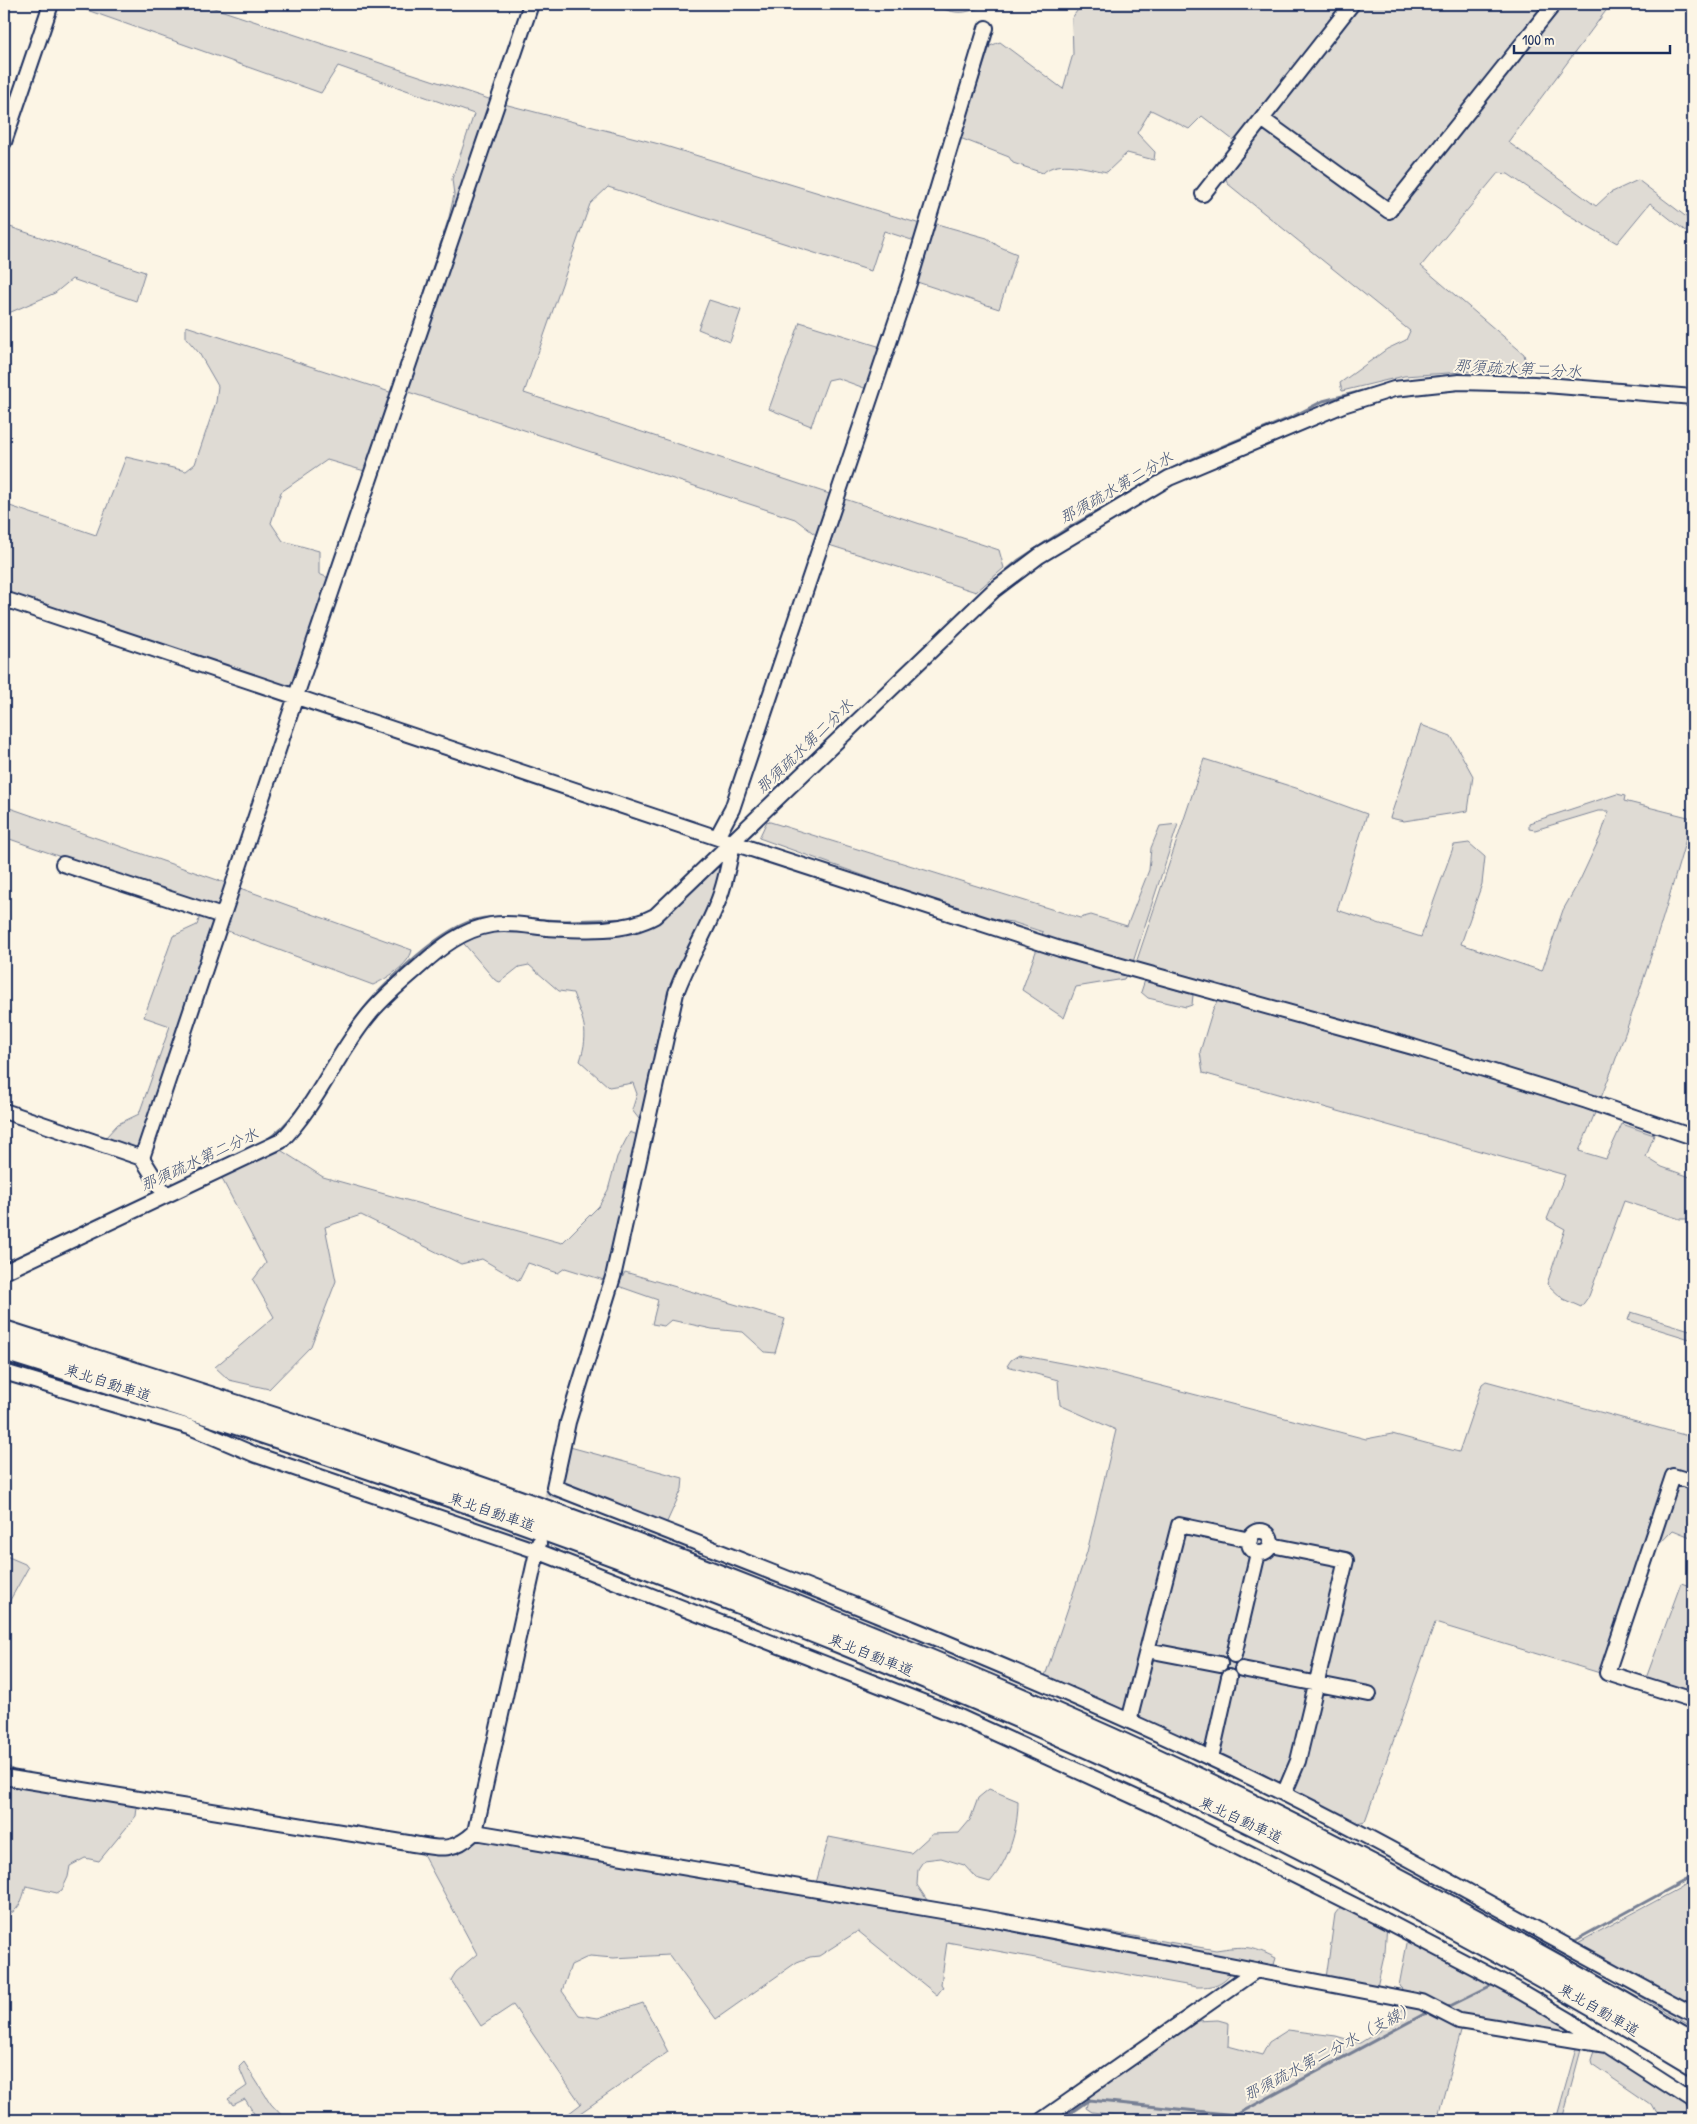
<svg xmlns="http://www.w3.org/2000/svg" width="1697" height="2124" font-family="'Patrick Hand','Klee One',sans-serif">
	<style>
		.green { fill: #dfdbd4; stroke: #7d8599 }
		.lines { fill: none; stroke-linecap: round; stroke-linejoin: round }
		.stream { stroke: #767f94; stroke-width: 3 }
		.minor-tunnel { stroke: #cfcdca; stroke-width: 14; stroke-dasharray: 14 7; stroke-linecap: butt }
		.minor-casing { stroke: #1b2f5e; stroke-width: 18 }
		.highway-casing { stroke: #1b2f5e; stroke-width: 24 }
		.minor { stroke: #fcf5e5; stroke-width: 14 }
		.highway { stroke: #fcf5e5; stroke-width: 20 }
		.labels { text-anchor: middle; stroke-width: 4; stroke-linejoin: round; paint-order: stroke }
		.street-label { font-size: 15px; fill: #1b2f5e; stroke: #fcf5e5 }
		.water-label { font-size: 16px; font-style: italic; fill: #485779; stroke: #fcf5e5 }
	</style>
	<rect width="100%" height="100%" fill="#fcf5e5"/>
	<filter id="ink" filterUnits="userSpaceOnUse"><feTurbulence type="fractalNoise" baseFrequency=".02" numOctaves="2"/><feDisplacementMap in="SourceGraphic" scale="10" xChannelSelector="R" yChannelSelector="G"/><feConvolveMatrix kernelMatrix="1 2 1 2 8 2 1 2 1" color-interpolation-filters="sRGB"/></filter>
	<g filter="url(#ink)">
		<path class="green" d="M 70,4 L 202,4 L 504,104 L 659,144 L 930,227 L 937,224 L 987,238 L 998,246 L 1017,254 L 999,309 L 917,282 L 914,279 L 924,244 L 884,231 L 871,271 L 608,187 L 590,204 L 524,393 L 999,550 L 1004,568 L 976,592 L 829,545 L 795,519 L 393,387 L 449,217 L 454,195 L 452,179 L 474,114 L 338,66 L 321,93 Z
			M 928,4 L 989,4 C 960,16 958,14 928,4 Z
			M 1082,4 L 1611,4 L 1508,142 L 1596,206 L 1610,193 L 1638,180 L 1693,222 L 1693,237 L 1650,203 L 1617,243 L 1567,214 L 1508,174 L 1498,173 L 1421,266 L 1524,354 L 1526,363 L 1519,372 L 1477,371 L 1404,376 L 1342,391 L 1340,383 L 1387,349 L 1406,340 L 1410,331 L 1228,184 L 1226,179 L 1246,150 L 1202,116 L 1189,129 L 1151,110 L 1137,133 L 1155,152 L 1154,160 L 1127,153 L 1107,172 C 1088,169 1058,158 1043,173 L 1013,163 L 1009,157 L 960,138 L 990,46 L 1000,42 L 1063,89 L 1073,54 L 1072,18 Z
			M 4,225 L 145,272 L 136,301 L 72,279 L 55,293 L 4,315 Z
			M 709,300 L 741,310 L 730,342 L 698,329 Z
			M 800,322 L 881,347 L 867,389 L 837,378 L 828,380 L 811,426 L 769,409 Z
			M 186,326 L 396,394 L 368,472 L 327,460 L 281,492 L 271,523 L 283,541 L 319,551 L 319,574 L 331,579 L 296,684 L 288,688 L 4,595 L 4,504 L 96,535 L 126,457 L 186,471 L 195,464 L 216,402 L 218,386 L 199,353 L 186,338 Z
			M 1421,725 L 1451,736 L 1473,776 L 1468,811 L 1404,821 L 1390,818 Z
			M 1204,759 L 1296,788 L 1367,814 L 1337,910 L 1421,937 L 1454,845 L 1469,843 L 1485,857 L 1482,884 L 1461,944 L 1542,971 L 1563,910 L 1580,880 L 1601,835 L 1609,811 L 1598,811 L 1535,830 L 1529,829 L 1529,823 L 1617,794 L 1625,796 L 1624,801 L 1692,818 C 1660,931 1626,1043 1579,1151 L 1606,1159 L 1622,1124 L 1654,1135 L 1646,1157 L 1662,1167 L 1693,1178 L 1693,1219 L 1680,1219 L 1624,1201 L 1589,1296 L 1581,1307 L 1563,1299 L 1547,1284 L 1565,1229 L 1547,1219 L 1565,1175 L 1203,1073 L 1200,1052 L 1213,1009 L 1222,994 L 1135,966 Z
			M 4,806 L 229,884 L 140,1150 L 128,1147 L 105,1138 L 118,1124 L 139,1114 L 170,1026 L 144,1017 L 173,936 L 197,925 L 203,907 L 4,837 Z
			M 767,821 L 1080,918 L 1091,915 L 1127,926 L 1149,870 L 1151,848 L 1160,826 L 1178,824 L 1133,962 L 1124,979 L 1076,987 L 1064,1018 L 1022,990 L 1043,932 L 1012,922 L 982,918 L 759,838 Z
			M 720,861 L 725,861 L 724,873 L 700,933 L 645,1117 L 639,1119 L 632,1110 L 637,1094 L 633,1083 L 609,1087 L 580,1061 C 590,1030 583,1021 573,993 L 559,991 L 529,965 L 519,967 L 500,982 L 495,980 L 459,938 L 496,926 L 617,933 L 647,928 Z
			M 240,888 L 412,950 C 409,965 386,979 373,985 L 225,930 Z
			M 1145,980 L 1193,995 L 1192,1005 L 1186,1007 L 1148,998 L 1141,992 Z
			M 630,1132 L 640,1136 L 607,1281 L 565,1268 L 558,1273 L 528,1263 L 519,1281 L 482,1259 L 461,1264 L 361,1215 L 325,1227 L 336,1281 L 311,1346 L 269,1389 L 229,1380 L 215,1367 L 274,1317 L 253,1280 L 266,1263 L 222,1179 L 225,1173 L 279,1149 L 323,1177 L 562,1243 L 599,1206 L 608,1190 L 617,1157 Z
			M 625,1272 L 785,1319 L 775,1353 L 765,1352 L 743,1332 L 712,1329 L 671,1320 L 664,1326 L 652,1324 L 658,1300 L 618,1286 Z
			M 1631,1312 L 1693,1331 L 1693,1340 L 1628,1320 Z
			M 1019,1355 L 1104,1371 L 1366,1439 L 1392,1434 L 1459,1452 L 1482,1384 L 1486,1381 L 1688,1436 L 1693,1421 L 1693,1538 L 1673,1530 L 1635,1569 L 1600,1673 L 1435,1623 L 1365,1821 L 1357,1823 L 1105,1701 L 1045,1676 L 1087,1552 L 1116,1430 L 1060,1405 L 1058,1380 L 1007,1366 L 1011,1360 Z
			M 570,1447 L 683,1478 L 682,1489 L 666,1524 L 560,1484 Z
			M 4,1555 L 25,1564 L 28,1568 L 4,1611 Z
			M 1681,1583 L 1693,1587 L 1693,1696 L 1645,1681 Z
			M 4,1763 L 37,1787 L 132,1803 L 137,1807 L 136,1816 L 99,1861 L 85,1858 L 70,1866 L 68,1877 L 62,1890 L 57,1893 L 26,1886 C 22,1901 19,1912 4,1916 Z
			M 989,1789 L 1018,1801 C 1018,1830 1009,1860 990,1882 L 976,1878 L 964,1865 L 941,1858 L 924,1860 L 918,1869 L 917,1885 L 927,1900 L 952,1920 L 997,1929 L 1019,1917 L 1216,1950 C 1244,1946 1250,1945 1276,1958 L 1273,1968 L 1232,1972 C 1221,1985 1213,1987 1197,1987 L 947,1942 L 941,1984 L 943,1987 L 937,1995 L 858,1931 L 819,1956 L 810,1957 L 797,1962 L 716,2019 L 669,1955 L 613,1958 L 590,1956 L 571,1965 L 562,1991 L 579,2015 L 598,2018 L 643,2003 L 668,2052 L 570,2120 L 560,2120 L 581,2104 L 513,2005 L 481,2026 L 451,1980 L 456,1972 L 477,1954 L 423,1854 L 429,1848 L 475,1835 L 814,1890 L 829,1837 L 911,1853 L 932,1834 L 959,1833 L 970,1820 L 978,1798 Z
			M 1693,1879 L 1693,2028 L 1566,1952 L 1572,1946 L 1680,1888 Z
			M 1342,1905 L 1387,1924 L 1385,1952 L 1377,1987 L 1326,1978 L 1335,1914 Z
			M 1408,1938 L 1516,1989 L 1579,2035 L 1462,2028 L 1437,2120 L 1161,2120 L 1092,2112 L 1086,2108 L 1090,2093 L 1196,2021 L 1218,2020 L 1229,2023 L 1228,2046 L 1262,2055 L 1269,2042 L 1288,2030 L 1336,2036 L 1360,2043 L 1392,2023 L 1403,2009 L 1406,1993 L 1399,1986 Z
			M 1577,2045 L 1582,2046 L 1562,2120 L 1556,2120 Z
			M 1595,2048 L 1607,2053 L 1691,2108 L 1687,2120 L 1659,2120 L 1650,2104 L 1592,2064 L 1591,2060 Z
			M 244,2062 L 271,2104 L 286,2120 L 258,2120 L 245,2099 L 233,2105 L 228,2099 L 247,2086 L 239,2067 Z"/>
		<g class="lines">
			<path class="stream" d="M 1397,382 L 1438,377
				M 991,584 L 1019,560 L 1068,528 L 1181,464 L 1290,418 L 1323,401 L 1374,388
				M 727,837 L 959,614
				M 648,913 L 721,843
				M 527,919 L 563,921 L 631,919
				M 350,1028 C 372,994 436,931 475,920 C 482,918 491,917 498,918
				M 267,1140 C 295,1121 313,1087 331,1059
				M 4,1264 L 69,1233
				M 1574,1941 L 1693,1876
				M 1446,2008 L 1492,1985
				M 1060,2120 L 1089,2100 L 1236,2115 L 1424,2014 L 1430,2012"/>
			<path class="minor-tunnel" d="M 546,1518 L 554,1487
				M 866,1670 L 880,1623"/>
			<g class="minor-casing">
				<path id="minor" d="M 1262,119 L 1389,211 L 1554,4
					M 4,142 L 51,4
					M 1203,194 L 1352,4
					M 4,599 L 733,843 L 1060,949 L 1413,1047 L 1587,1101 L 1693,1137
					M 717,837 L 732,809 L 910,280 L 986,28
					M 733,843 C 729,862 726,881 719,899 C 707,931 688,960 676,993 L 613,1277 L 568,1422 L 554,1487 C 774,1573 994,1657 1208,1757 C 1374,1834 1531,1929 1693,2014
					M 63,864 L 222,916
					M 4,1111 L 142,1158 L 165,1195
					M 142,1158 L 296,696 L 531,4
					M 4,1272 L 281,1141 C 317,1105 336,1055 368,1016 C 383,997 402,982 420,966 C 441,947 462,930 491,925 C 509,922 529,926 547,928 C 582,930 624,933 655,916 L 994,590 L 1039,556 L 1169,478 L 1343,405 L 1394,389 L 1459,382 L 1534,384 L 1693,397
					M 4,1372 L 190,1427 L 256,1455 L 537,1551 L 953,1714 L 1159,1808 L 1386,1921 L 1516,1989 L 1569,2020 L 1606,2045
					M 1693,1482 L 1673,1476 L 1607,1673 L 1693,1700
					M1249 1542a11 11 0 1 1 22 0a11 11 0 1 1-22 0Z
					M 1271,1545 L 1346,1560 L 1298,1761 L 1284,1794
					M 1147,1650 L 1220,1664
					M 1234,1655 L 1258,1553
					M 1242,1669 L 1369,1694
					M 1129,1721 L 1179,1525 L 1250,1540
					M 1211,1758 L 1229,1677
					M 4,1777 L 408,1843 C 437,1848 452,1854 475,1832 L 539,1543
					M 475,1832 L 1001,1921 L 1422,2002 L 1459,2021 L 1606,2045 L 1693,2101
					M 1042,2120 L 1255,1971"/>
			</g>
			<g class="highway-casing">
				<path id="highway" d="M 4,1331 C 229,1403 456,1474 677,1559 C 809,1610 941,1663 1070,1720 C 1284,1814 1492,1925 1693,2043
					M 4,1350 C 286,1437 567,1533 841,1643 C 986,1702 1131,1764 1272,1834 C 1415,1906 1556,1982 1693,2065"/>
			</g>
			<use href="#minor" class="minor"/>
			<use href="#highway" class="highway"/>
		</g>
	</g>
	<g class="labels">
		<g class="street-label">
			<text transform="translate(108 1383) rotate(18)" y="5">東北自動車道</text>
			<text transform="translate(492 1512) rotate(19)" y="5">東北自動車道</text>
			<text transform="translate(871 1655) rotate(22)" y="5">東北自動車道</text>
			<text transform="translate(1241 1820) rotate(25)" y="5">東北自動車道</text>
			<text transform="translate(1599 2010) rotate(30)" y="5">東北自動車道</text>
		</g>
		<g class="water-label">
			<text transform="translate(1518 368) rotate(3)" y="6">那須疏水第二分水</text>
			<text transform="translate(1116 487) rotate(-30)" y="6">那須疏水第二分水</text>
			<text transform="translate(804 746) rotate(-44)" y="6">那須疏水第二分水</text>
			<text transform="translate(199 1159) rotate(-25)" y="6">那須疏水第二分水</text>
			<text transform="translate(1329 2051) rotate(-28)" y="6">那須疏水第二分水（支線）</text>
		</g>
	</g>
	<rect width="1697" height="2124" fill="none" stroke="#fcf5e5" stroke-width="20"/>
	<rect x="10" y="10" width="1677" height="2104" fill="none" stroke="#1b2f5e" stroke-width="2" filter="url(#ink)"/>
	<path d="M1514 45v8h156v-8" fill="none" stroke="#1b2f5e" stroke-width="2.5"/>
	<text x="1522" y="45" font-size="15" fill="#1b2f5e" stroke="#fcf5e5" stroke-width="4" paint-order="stroke">100 m</text>
</svg>
